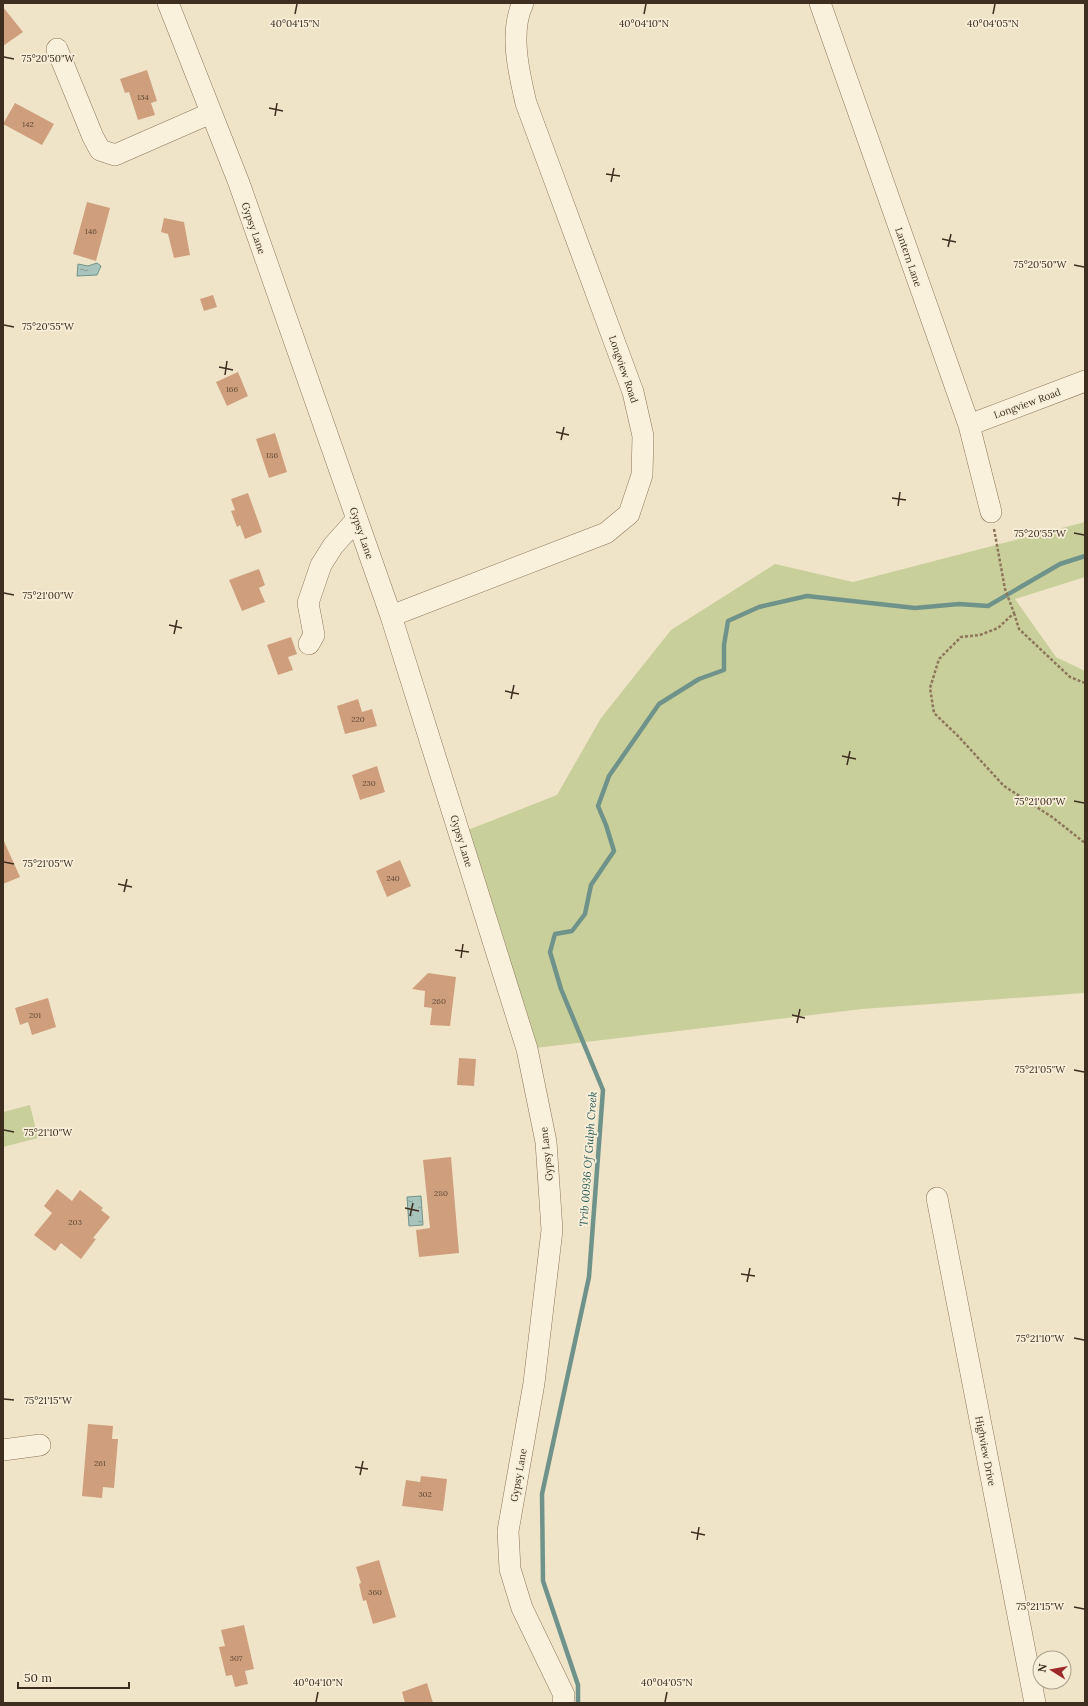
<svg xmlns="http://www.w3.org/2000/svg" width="1088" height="1706" font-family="Lora,serif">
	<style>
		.park { fill: #c9cf9b }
		.water { fill: url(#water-ripples); stroke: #6f938a }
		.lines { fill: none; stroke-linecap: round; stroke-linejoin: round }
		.stream { stroke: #6f938a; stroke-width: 4.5 }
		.building { fill: #cf9f7d }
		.minor-casing { stroke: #8d765c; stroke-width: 22 }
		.path { stroke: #8d765c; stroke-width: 2.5; stroke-dasharray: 3 2; stroke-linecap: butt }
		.minor { stroke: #faf1dc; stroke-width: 21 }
		.ticks { fill: none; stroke: #3d2e20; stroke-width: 1.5 }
		.labels { text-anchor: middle; stroke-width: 3.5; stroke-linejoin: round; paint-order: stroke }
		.number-label { font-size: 8px; fill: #624a37 }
		.street-label { font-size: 10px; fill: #3d2e20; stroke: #f7eed8 }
		.water-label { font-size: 11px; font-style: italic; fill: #2f5d5a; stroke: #f7eed8 }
		.ticks-label { font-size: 10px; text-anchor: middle; fill: #3d2e20; stroke: #f7eed8; stroke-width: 3.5; stroke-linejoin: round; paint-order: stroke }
	</style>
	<defs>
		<pattern id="water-ripples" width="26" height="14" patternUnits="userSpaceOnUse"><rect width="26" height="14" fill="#a9c4bc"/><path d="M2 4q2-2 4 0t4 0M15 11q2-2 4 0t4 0" fill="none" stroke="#8ba098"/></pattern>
	</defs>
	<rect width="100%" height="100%" fill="#f0e4c8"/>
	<path class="park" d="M 1085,522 L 1085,577 L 1015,599 L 1056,657 L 1085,671 L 1085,993 L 862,1009 L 527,1049 L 460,833 L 557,795 L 601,718 L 671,630 L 775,564 L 853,582 Z
		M 30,1105 L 38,1138 L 3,1147 L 3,1112 Z"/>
	<path class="water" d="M 97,263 L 101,266 L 97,275 L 77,276 L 78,264 L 88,266 Z
		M 421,1196 L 423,1225 L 409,1226 L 407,1197 Z"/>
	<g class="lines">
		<path class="stream" d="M 578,1703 L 578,1685 L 543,1581 L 542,1494 L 589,1277 L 603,1090 L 561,989 L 550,952 L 555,934 L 572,931 L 585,914 L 591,885 L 614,851 L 606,825 L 598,806 L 609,776 L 659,704 L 699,679 L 724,670 L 724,645 L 728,621 L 759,607 L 807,596 L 915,608 L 959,604 L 988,606 L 1060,564 L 1085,556"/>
	</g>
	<path class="building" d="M 3,7 L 23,32 L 3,46 Z
		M 147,70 L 157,101 L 151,103 L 155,115 L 138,120 L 129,92 L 125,93 L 120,79 Z
		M 15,103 L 54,124 L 42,145 L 3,124 Z
		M 87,202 L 110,208 L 96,261 L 73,254 Z
		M 164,218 L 184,222 L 190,255 L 174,258 L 168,234 L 161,232 Z
		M 213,295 L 217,307 L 204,311 L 200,299 Z
		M 238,372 L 248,396 L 227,406 L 216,382 Z
		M 275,433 L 287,472 L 269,478 L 256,439 Z
		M 248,493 L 262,532 L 245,539 L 240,525 L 237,527 L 231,511 L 235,510 L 231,499 Z
		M 259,569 L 265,585 L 259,588 L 265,602 L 242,611 L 229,580 Z
		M 291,637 L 297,654 L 288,657 L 293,670 L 278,675 L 267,645 Z
		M 358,699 L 362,712 L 372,709 L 377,726 L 345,734 L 337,706 Z
		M 377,766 L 385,792 L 360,800 L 352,775 Z
		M 3,839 L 20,877 L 3,884 Z
		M 400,860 L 411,886 L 387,897 L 376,871 Z
		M 428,973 L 456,977 L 450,1026 L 430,1025 L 432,1008 L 424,1007 L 425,991 L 412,989 Z
		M 48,998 L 56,1027 L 32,1035 L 28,1022 L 20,1025 L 15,1008 Z
		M 459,1058 L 476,1059 L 474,1086 L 457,1085 Z
		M 451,1157 L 459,1253 L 419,1257 L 416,1230 L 430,1228 L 423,1160 Z
		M 57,1189 L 72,1201 L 80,1190 L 103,1208 L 101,1210 L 110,1217 L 93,1238 L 96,1239 L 81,1259 L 61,1243 L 55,1251 L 34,1235 L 52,1213 L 44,1206 Z
		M 88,1424 L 113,1426 L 112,1439 L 118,1439 L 114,1488 L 103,1487 L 102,1498 L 82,1496 Z
		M 421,1476 L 447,1479 L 443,1511 L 402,1506 L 406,1480 L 420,1482 Z
		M 379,1560 L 396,1617 L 373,1624 L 366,1600 L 363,1601 L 359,1584 L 361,1583 L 356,1567 Z
		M 244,1625 L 254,1669 L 245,1671 L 248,1684 L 235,1687 L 232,1675 L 226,1676 L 219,1647 L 225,1646 L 221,1630 Z
		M 427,1683 L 433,1703 L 405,1703 L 402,1692 Z"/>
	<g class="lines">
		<g class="minor-casing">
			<path id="minor" d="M 168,3 L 239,183 L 391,616 L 527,1049 L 546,1142 L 552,1230 L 534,1383 L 508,1531 L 510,1569 L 522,1608 L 564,1695 L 563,1703
				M 820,3 L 969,425 L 991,512
				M 57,49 L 93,137 L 100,150 L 115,155 L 211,113
				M 969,425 L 1085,381
				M 391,616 L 606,533 L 629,514 L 642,475 L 643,436 L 633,392 L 526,103 C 519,73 509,32 523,3
				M 309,644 L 314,635 L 308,603 L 321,565 L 333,546 L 357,519
				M 937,1198 L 1035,1703
				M 3,1450 L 40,1445"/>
		</g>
		<path class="path" d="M 994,529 L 1005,589 L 1014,613 L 998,628 L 980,635 L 961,637 L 939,659 L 930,688 L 934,713 L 958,736 L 1004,786 L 1052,817 L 1085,843
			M 1014,613 L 1019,629 L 1070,677 L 1085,683"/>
		<use href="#minor" class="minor"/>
	</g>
	<path class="ticks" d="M 295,14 L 297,4M 644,14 L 646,4M 993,14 L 995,4M 4,57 L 14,59M 269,108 L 283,111M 275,116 L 277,103M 606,174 L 620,176M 611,182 L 614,168M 942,239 L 956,242M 948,247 L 951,234M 1074,265 L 1084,267M 4,325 L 14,327M 219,367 L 233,370M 225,375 L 227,361M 556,432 L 569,435M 561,440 L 564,427M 892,498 L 906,500M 898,506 L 900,492M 1074,533 L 1084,535M 4,593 L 14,595M 169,625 L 182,628M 174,634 L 177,620M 505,691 L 519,694M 511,699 L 514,685M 842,756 L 856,759M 847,765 L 850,751M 1074,801 L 1084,803M 4,862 L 14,864M 118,884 L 132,887M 124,892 L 127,879M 455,950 L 469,952M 461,958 L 463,944M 792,1015 L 805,1018M 797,1023 L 800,1009M 1074,1070 L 1084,1072M 4,1130 L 14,1132M 405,1208 L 419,1211M 410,1216 L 413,1203M 741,1274 L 755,1276M 747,1282 L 750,1268M 1074,1338 L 1084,1340M 4,1399 L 14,1400M 355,1467 L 368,1469M 360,1475 L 363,1461M 691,1532 L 705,1535M 697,1540 L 699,1527M 1074,1607 L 1084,1609M 316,1702 L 318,1692M 665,1702 L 667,1692"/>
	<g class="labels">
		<g class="number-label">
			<text x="143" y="100">134</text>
			<text x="28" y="127">142</text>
			<text x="91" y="234">146</text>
			<text x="232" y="392">166</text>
			<text x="272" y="458">186</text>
			<text x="358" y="722">220</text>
			<text x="369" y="786">230</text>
			<text x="393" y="881">240</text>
			<text x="439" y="1004">260</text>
			<text x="35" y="1018">201</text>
			<text x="441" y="1196">280</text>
			<text x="75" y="1225">203</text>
			<text x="100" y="1466">261</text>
			<text x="425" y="1497">302</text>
			<text x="375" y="1595">360</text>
			<text x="236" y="1661">307</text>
		</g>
		<g class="street-label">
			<text transform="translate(254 228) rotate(71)" y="4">Gypsy Lane</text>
			<text transform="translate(909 257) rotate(71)" y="4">Lantern Lane</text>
			<text transform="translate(624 369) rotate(71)" y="4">Longview Road</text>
			<text transform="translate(1027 403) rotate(-20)" y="4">Longview Road</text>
			<text transform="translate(362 533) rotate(71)" y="4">Gypsy Lane</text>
			<text transform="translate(462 841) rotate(73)" y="4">Gypsy Lane</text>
			<text transform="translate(546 1154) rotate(-96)" y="4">Gypsy Lane</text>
			<text transform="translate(986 1451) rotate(79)" y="4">Highview Drive</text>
			<text transform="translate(518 1475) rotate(-80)" y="4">Gypsy Lane</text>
		</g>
		<g class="water-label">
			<text transform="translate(588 1159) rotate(-86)" y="4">Trib 00936 Of Gulph Creek</text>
		</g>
	</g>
	<g class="ticks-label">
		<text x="295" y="27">40°04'15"N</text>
		<text x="644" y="27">40°04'10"N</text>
		<text x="993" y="27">40°04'05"N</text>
		<text x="48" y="62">75°20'50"W</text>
		<text x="1040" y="268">75°20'50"W</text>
		<text x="48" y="330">75°20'55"W</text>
		<text x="1040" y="537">75°20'55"W</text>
		<text x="48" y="599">75°21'00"W</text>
		<text x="1040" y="805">75°21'00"W</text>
		<text x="48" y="867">75°21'05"W</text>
		<text x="1040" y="1073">75°21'05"W</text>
		<text x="48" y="1136">75°21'10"W</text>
		<text x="1040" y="1342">75°21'10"W</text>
		<text x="48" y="1404">75°21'15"W</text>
		<text x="1040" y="1610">75°21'15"W</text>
		<text x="318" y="1686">40°04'10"N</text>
		<text x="667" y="1686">40°04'05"N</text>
	</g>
	<rect width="1088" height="1706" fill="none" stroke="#3d2e20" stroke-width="8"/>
	<g transform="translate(1052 1670) rotate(281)"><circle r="19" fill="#f7eed8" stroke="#ada18e"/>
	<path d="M0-3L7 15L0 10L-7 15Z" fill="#9e2a2b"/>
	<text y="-6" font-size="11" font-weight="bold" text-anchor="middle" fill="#3d2e20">N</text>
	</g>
	<path d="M18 1682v6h111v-6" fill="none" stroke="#3d2e20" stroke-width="2"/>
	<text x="24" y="1682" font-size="12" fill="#3d2e20" stroke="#f7eed8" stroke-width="3" paint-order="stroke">50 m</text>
</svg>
